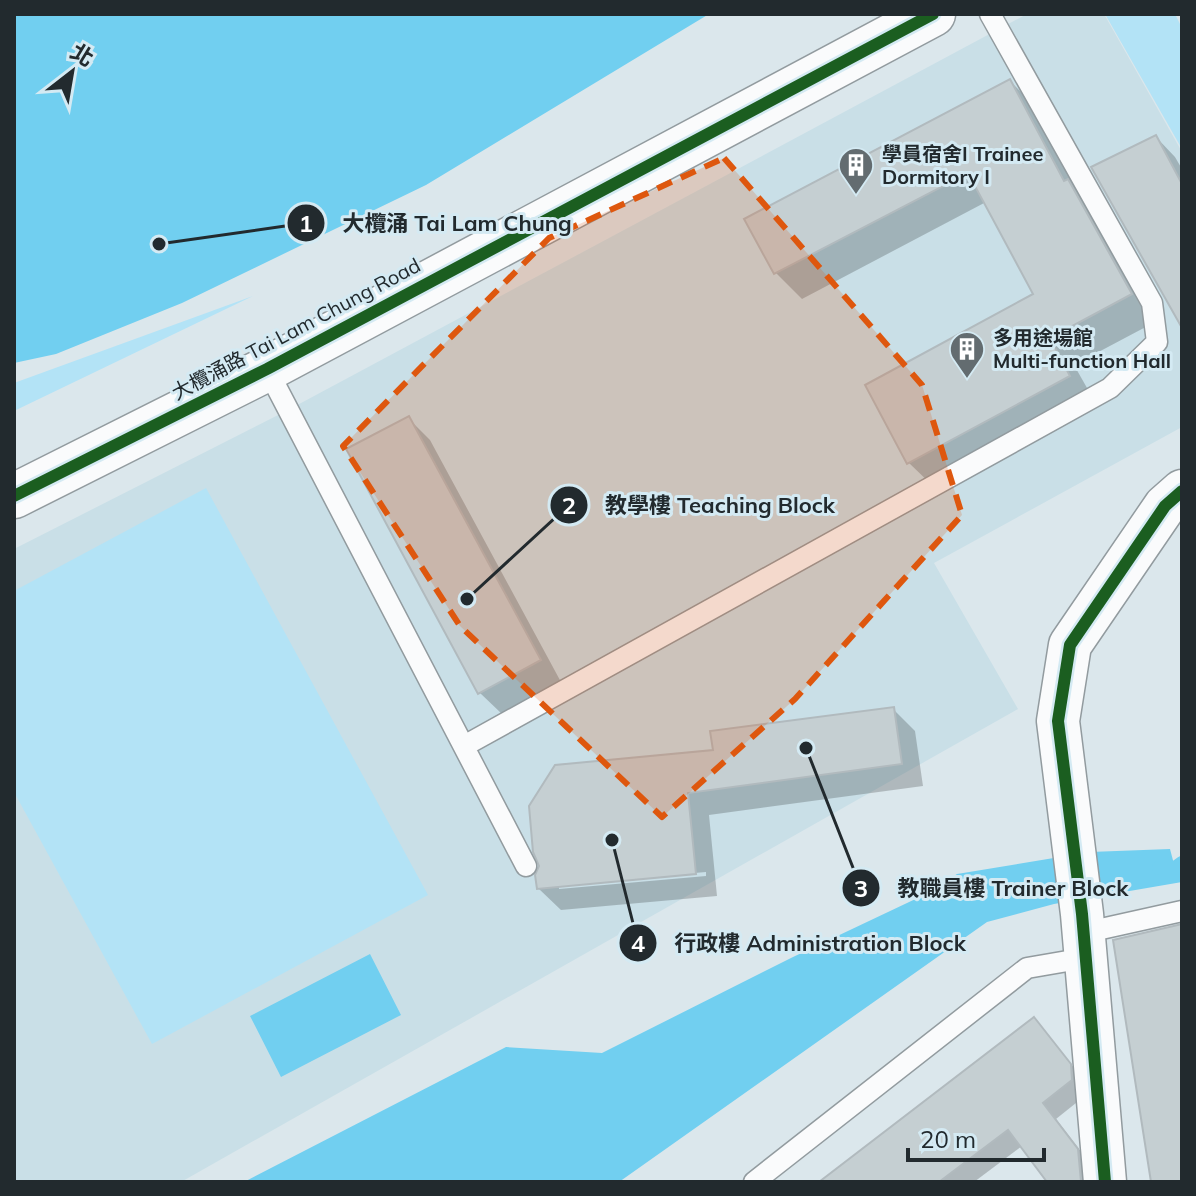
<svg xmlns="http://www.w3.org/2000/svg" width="1196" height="1196" font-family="Mulish,'Noto Sans TC',sans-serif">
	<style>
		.built { fill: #c9dfe7 }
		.green { fill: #b3e3f6 }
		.water { fill: #71cff0 }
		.shadow { fill: #0003; fill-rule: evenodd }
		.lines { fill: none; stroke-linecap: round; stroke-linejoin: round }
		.stream { stroke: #71cff0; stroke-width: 14 }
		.building { fill: #c5cfd2; stroke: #b1babe; stroke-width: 2 }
		.lane-casing { stroke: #929b9f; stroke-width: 23 }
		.street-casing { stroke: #929b9f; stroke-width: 45 }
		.secondary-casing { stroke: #929b9f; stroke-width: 47 }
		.lane { stroke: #fafbfc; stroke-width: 20 }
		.street { stroke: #fafbfc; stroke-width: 42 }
		.secondary { stroke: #fafbfc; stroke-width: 44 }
		.cycleway-casing { stroke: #d4eaf3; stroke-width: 17 }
		.cycleway { stroke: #1b5e20; stroke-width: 12 }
		.marked { fill: #de570e; fill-opacity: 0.2; stroke: #de570e; stroke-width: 6; stroke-dasharray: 16 10; stroke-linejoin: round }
		.labels { text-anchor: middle; stroke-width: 6; stroke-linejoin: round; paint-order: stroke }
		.poi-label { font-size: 20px; font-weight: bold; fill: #222a2e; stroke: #d4eaf3; text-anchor: start }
		.street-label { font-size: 20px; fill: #222a2e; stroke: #d4eaf3 }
		.leader { fill: none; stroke: #222a2e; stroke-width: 3 }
		.callout-dot { fill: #222a2e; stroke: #d4eaf3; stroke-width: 3 }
		.mark-label { font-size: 24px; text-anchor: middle; font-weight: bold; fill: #fff }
		.callout-label { font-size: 22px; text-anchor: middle; font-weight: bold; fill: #222a2e; stroke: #d4eaf3; stroke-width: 6; stroke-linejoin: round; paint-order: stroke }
	</style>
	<rect width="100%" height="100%" fill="#dbe7ec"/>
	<path class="built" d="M 1027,14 L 1104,14 L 1182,152 L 1182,427 L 934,563 L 1018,709 L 181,1182 L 14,1182 L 14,549 L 288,410 Z"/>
	<path class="green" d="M 1105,14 L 1175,14 L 1182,28 L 1182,149 Z
		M 253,296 L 14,411 L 14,383 Z
		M 206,488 L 428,895 L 152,1044 L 14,792 L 14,591 Z"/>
	<path class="water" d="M 14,14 L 709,14 L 426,185 L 182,303 L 56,354 L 14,363 Z
		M 1170,849 L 1175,868 L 1182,875 L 1182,882 L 1054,904 L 987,922 L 619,1182 L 244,1182 L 506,1047 L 602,1053 L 793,957 L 926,894 L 957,874 L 1090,852 Z
		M 370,954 L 401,1015 L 281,1077 L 250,1016 Z"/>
	<path class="shadow" d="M 1010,81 L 1036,107 L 1157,321 L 1074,365 L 1095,402 L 935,488 L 909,463 L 1035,295 L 986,202 L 802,299 L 776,273 L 747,219 Z
		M 1156,137 L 1175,157 L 1182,169 L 1182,324 Z
		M 408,418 L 430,440 L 561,682 L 502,714 L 480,693 Z
		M 893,709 L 915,731 L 923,786 L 709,815 L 717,896 L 561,910 L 539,889 L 715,752 ZM 706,872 L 706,876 L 559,889 L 559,885 Z
		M 1034,1020 L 1085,1081 L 1086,1095 L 1056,1119 L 1092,1166 L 1094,1182 L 1049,1182 L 1022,1146 L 974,1182 L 821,1182 Z"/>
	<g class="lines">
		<path class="stream" d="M 1159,868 L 1175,868 L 1182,863"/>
	</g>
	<path class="building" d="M 1010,79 L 1064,181 L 1068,179 L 1132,294 L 1050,338 L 1070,376 L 907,464 L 865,385 L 1033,294 L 968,173 L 774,274 L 744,219 Z
		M 1156,135 L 1182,184 L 1182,328 L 1091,167 Z
		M 409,416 L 541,660 L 478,694 L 346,449 Z
		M 894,707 L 902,764 L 688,793 L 696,874 L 537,889 L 535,875 L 539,866 L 533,852 L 529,806 L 555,765 L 713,750 L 710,731 Z
		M 1182,924 L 1182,1182 L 1151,1182 L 1113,940 Z
		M 1034,1017 L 1071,1064 L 1072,1080 L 1043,1103 L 1078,1149 L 1081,1182 L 1047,1182 L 1008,1130 L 939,1182 L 819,1182 Z"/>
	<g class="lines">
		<g class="lane-casing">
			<path id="lane" d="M 267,369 L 526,866
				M 464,746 L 1110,388 L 1157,342 L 1152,303 L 990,14
				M 1083,933 L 1182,911
				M 754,1182 L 1027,968 L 1085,958"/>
		</g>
		<g class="street-casing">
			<path id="street" d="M 1105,1182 L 1082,914 L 1058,721 L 1070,645 L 1165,506 L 1182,491"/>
		</g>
		<g class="secondary-casing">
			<path id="secondary" d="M 14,496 L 267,369 L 933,14"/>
		</g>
		<use href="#lane" class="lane"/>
		<use href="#street" class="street"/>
		<use href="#secondary" class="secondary"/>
		<g class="cycleway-casing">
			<path id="cycleway" d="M 14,496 L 267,369 L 933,14
				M 1105,1182 L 1082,914 L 1058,721 L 1070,645 L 1165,506 L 1182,491"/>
		</g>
		<use href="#cycleway" class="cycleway"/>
	</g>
	<path class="marked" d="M 724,158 L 922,385 L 962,515 L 795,699 L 662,817 L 460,626 L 343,446 L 549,238 Z"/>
	<defs>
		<g id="building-pin" transform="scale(1.8)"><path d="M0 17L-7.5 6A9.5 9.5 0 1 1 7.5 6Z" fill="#636c70" stroke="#d4eaf3"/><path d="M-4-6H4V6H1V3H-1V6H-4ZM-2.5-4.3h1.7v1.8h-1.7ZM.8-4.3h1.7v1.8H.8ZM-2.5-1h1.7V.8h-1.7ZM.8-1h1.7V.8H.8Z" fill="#fff"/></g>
	</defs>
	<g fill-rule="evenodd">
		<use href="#building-pin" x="856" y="165"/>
		<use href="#building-pin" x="967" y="349"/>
	</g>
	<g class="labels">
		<g class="poi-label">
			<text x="882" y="161">學員宿舍I Trainee<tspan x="882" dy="23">Dormitory I</tspan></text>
			<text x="993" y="345">多用途場館<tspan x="993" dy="23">Multi-function Hall</tspan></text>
		</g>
		<g class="street-label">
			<text transform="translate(296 329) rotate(-28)" y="7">大欖涌路 Tai Lam Chung Road</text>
		</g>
	</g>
	<path class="leader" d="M159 244L306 223M467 599L569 505M806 748L861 888M612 840L638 943"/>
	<g class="callout-dot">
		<circle cx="159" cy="244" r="8"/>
		<circle cx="467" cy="599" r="8"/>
		<circle cx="806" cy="748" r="8"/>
		<circle cx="612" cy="840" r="8"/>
		<circle cx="306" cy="223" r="20"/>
		<circle cx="569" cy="505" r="20"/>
		<circle cx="861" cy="888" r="20"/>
		<circle cx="638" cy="943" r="20"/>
	</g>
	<g class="mark-label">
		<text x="306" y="232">1</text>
		<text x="569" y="514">2</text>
		<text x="861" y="897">3</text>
		<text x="638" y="952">4</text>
	</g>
	<g class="callout-label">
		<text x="457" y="231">大欖涌 Tai Lam Chung</text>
		<text x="720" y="513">教學樓 Teaching Block</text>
		<text x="1013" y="896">教職員樓 Trainer Block</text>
		<text x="820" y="951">行政樓 Administration Block</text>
	</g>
	<rect width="1196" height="1196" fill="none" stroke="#222a2e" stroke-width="32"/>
	<g transform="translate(72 72) rotate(31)" stroke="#d4eaf3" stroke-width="6" paint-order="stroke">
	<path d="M0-6L14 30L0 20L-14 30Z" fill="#222a2e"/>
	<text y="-12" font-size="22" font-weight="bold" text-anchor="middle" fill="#222a2e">北</text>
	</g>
	<path d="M908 1148v12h136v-12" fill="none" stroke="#222a2e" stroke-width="4"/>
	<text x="920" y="1148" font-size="24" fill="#222a2e" stroke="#d4eaf3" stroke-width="6" paint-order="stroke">20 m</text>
</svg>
